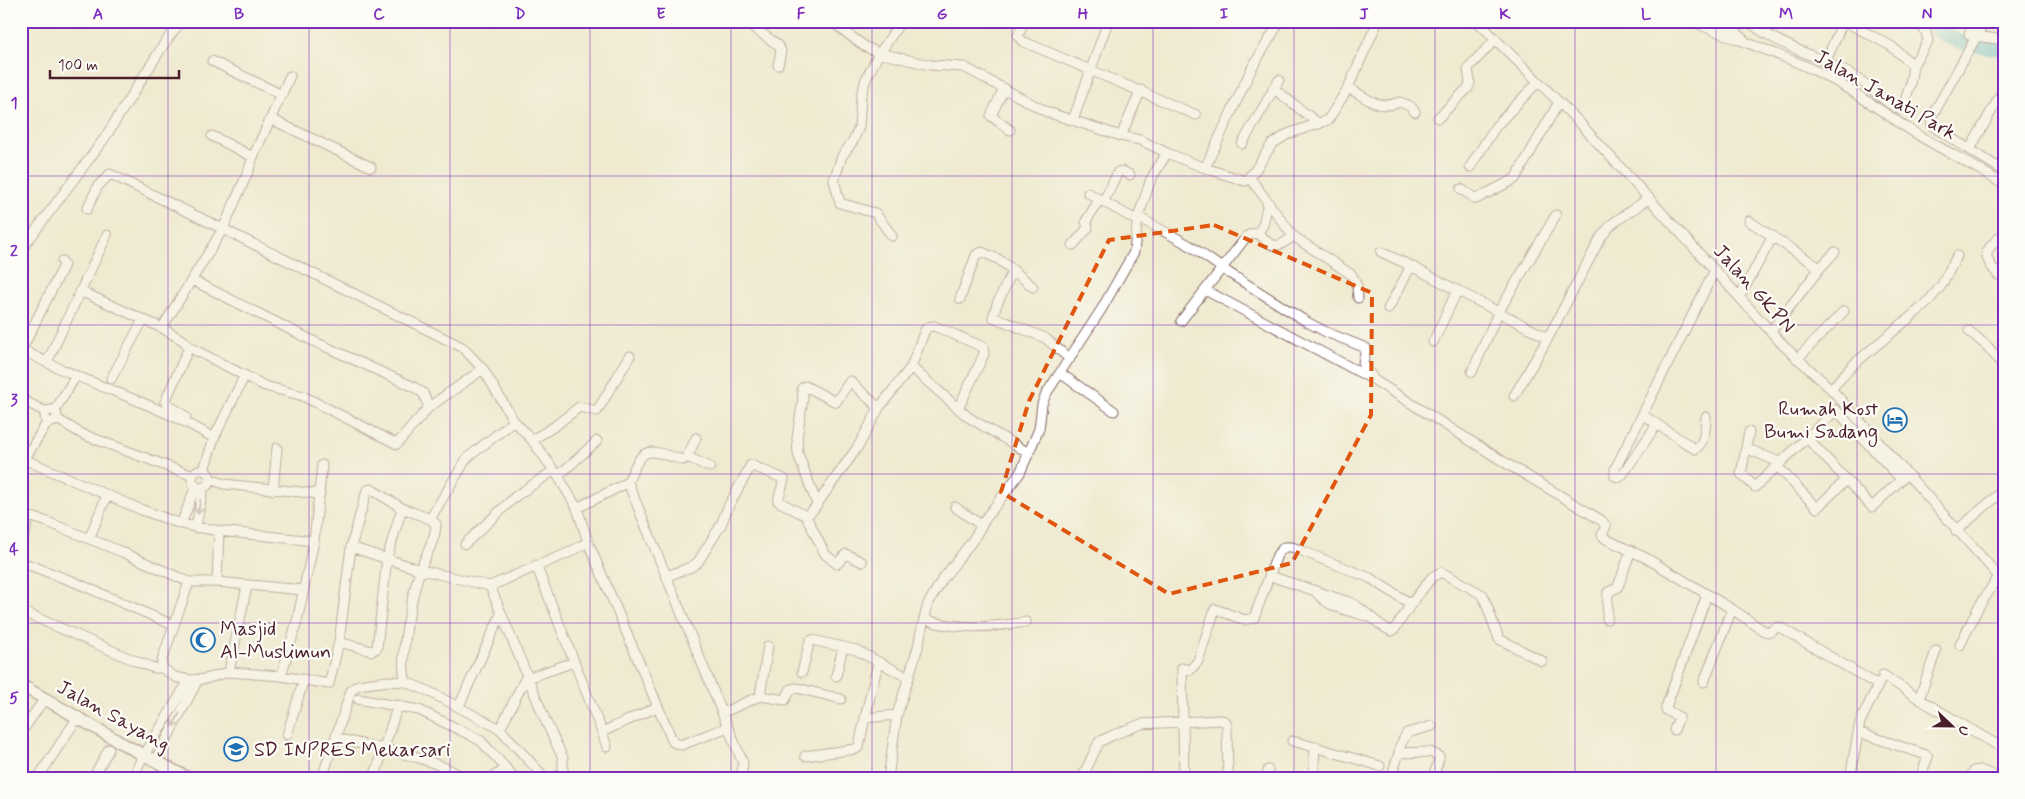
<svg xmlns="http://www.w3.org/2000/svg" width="2025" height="799" font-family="Mynerve,sans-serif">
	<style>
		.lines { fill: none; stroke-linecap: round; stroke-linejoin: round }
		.river { stroke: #43afc1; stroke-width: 15 }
		.minor-casing { stroke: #846665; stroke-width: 11 }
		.major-casing { stroke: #846665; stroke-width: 14 }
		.minor { stroke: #fff; stroke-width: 9 }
		.major { stroke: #fff; stroke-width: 11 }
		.oneway { stroke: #ae9aa0 }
		.marked { fill: none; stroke: #e0560e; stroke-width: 4; stroke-dasharray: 10 6; stroke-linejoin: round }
		.grid { fill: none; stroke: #7b2cbf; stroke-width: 1; stroke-opacity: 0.55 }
		.labels { text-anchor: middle; stroke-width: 4.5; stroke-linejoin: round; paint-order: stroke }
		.street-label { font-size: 20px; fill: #4a1f2b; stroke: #fdfcf7 }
		.poi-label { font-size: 20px; fill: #4a1f2b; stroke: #fdfcf7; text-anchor: start }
		.neatline { fill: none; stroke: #7b2cbf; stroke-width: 2 }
		.grid-label { font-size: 16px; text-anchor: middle; font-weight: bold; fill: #7b2cbf }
	</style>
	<rect width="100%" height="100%" fill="#fdfcf7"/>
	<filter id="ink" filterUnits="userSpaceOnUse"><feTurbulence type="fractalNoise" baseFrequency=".02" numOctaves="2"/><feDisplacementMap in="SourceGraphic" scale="10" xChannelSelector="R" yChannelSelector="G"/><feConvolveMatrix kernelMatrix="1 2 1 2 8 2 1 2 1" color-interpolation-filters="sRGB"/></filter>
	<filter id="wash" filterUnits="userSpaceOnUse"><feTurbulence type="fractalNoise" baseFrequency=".0096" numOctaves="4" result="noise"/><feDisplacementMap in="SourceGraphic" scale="20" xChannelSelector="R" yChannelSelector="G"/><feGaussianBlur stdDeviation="1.12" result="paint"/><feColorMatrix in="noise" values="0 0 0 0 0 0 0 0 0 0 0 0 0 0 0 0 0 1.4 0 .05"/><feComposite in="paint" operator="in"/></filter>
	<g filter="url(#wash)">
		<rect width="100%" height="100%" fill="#efead0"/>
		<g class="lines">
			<path class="river" d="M 1925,21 C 1952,44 1971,45 2004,49"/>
		</g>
	</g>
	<g filter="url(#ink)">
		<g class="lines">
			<g class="minor-casing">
				<path id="minor" d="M 744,21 L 778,45 L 781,51 L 778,65
					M 831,21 L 864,46 L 879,53 L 930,65 L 964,67 L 1047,112 L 1121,136 L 1140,140 L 1167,153
					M 1024,21 L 1018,36 L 1022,41 L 1196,115
					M 1477,21 L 1576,119 L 1784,346 L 1831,389 L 2004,582
					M 1691,21 C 1733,39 1777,52 1818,72 C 1853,89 1883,113 1915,133 C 1944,151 1975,165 2004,185
					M 1713,21 L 1735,31 L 1745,41
					M 1748,21 C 1779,47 1821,56 1855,77 C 1870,85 1884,103 1899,109 L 1903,107 L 1910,85 L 1913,65 L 1928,41 L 1926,32 L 1917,21
					M 1844,21 L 1891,46 L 1913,65
					M 1974,21 L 1969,35 L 2004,40
					M 1985,21 L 1931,118 L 1932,126 L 2004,171
					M 1733,36 L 1740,21
					M 879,53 L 866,79 L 861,96 L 859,127 L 853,141 L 842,156 L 834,180 L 840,203 L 875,213 L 892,236
					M 880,53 L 901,21
					M 212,61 L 282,95
					M 1826,61 L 1843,21
					M 1004,88 L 991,116 L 1010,130
					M 1273,88 L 1319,124
					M 1348,88 C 1369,98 1376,111 1400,102 L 1410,106 L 1415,112
					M 1438,118 L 1468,88 L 1470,83 L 1468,68 L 1495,40
					M 271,119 L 371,167
					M 1073,120 L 1108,21
					M 1121,136 L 1141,90
					M 1242,144 L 1279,80
					M 1970,149 L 2004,89
					M 253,157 L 290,76
					M 1470,167 L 1496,126 L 1538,82
					M 1205,168 L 1252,68 L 1280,21
					M 1250,178 L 1293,236 L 1352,275 L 1357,286 L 1358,298
					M 1461,189 L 1476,199 L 1515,179 L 1559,102
					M 1088,193 L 1138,221
					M 1103,202 L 1118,172 L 1122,171 L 1130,175
					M 87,209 L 98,186 L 110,174 L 223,229 L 248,172 L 253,157 L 212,136
					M 1138,217 L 1189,245 L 1229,273 L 1307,322 L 1326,332 L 1366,348 L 1363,363 L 1374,380 L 1509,465 L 1601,520 L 1606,526 L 1602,535 L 1606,539 L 1646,558 L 1732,609 L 1764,631 L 1770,632 L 1777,627 L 1781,628 L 1878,685
					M 1749,221 L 1820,268
					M 1257,234 L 1263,225 L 1268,202
					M 1073,245 L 1088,228 L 1086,221 L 1099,200
					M 21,250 L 104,139 L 164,44 L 181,21
					M 1381,252 L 1411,266
					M 1013,270 L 1033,287
					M 1998,275 C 1980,253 1985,251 2004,233
					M 192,280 L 313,341 L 414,387 L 423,393 L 429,407
					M 1205,290 L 1374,380
					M 80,291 L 162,328 L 223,229 L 462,347 L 483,369 L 514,421 L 532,440 L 558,476 L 577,508
					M 1740,296 L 1773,236
					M 960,299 L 976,255 L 982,252 L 998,259 L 1013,270 L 997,304 L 993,317 L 1045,338 L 1070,359
					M 1388,309 L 1411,266 L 1548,338
					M 1181,321 L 1247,236 C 1267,224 1264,262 1293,236
					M 162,328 L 184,341 L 189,347 L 265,386 L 303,396 L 397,444 L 429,407 L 483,369
					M 1771,331 L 1820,268 L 1835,252
					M 1969,331 L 1988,347 L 2004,367
					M 1433,342 L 1457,291
					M 21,349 C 83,384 153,401 214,438 L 204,470
					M 22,349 L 64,265 L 62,261
					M 49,358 L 107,235
					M 1797,359 L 1844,311
					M 911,367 L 968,417 L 1027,452
					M 1472,372 L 1498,313 L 1556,215
					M 1060,373 L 1114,411
					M 111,379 L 143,320
					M 1831,389 L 1854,364 L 1926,304 L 1941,286 L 1957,256
					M 1514,396 L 1548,338 L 1601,237 L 1612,224 L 1649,198
					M 21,399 L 46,412
					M45 416a6 6 0 1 1 12 0a6 6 0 1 1-12 0Z
					M 55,410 L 76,376
					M 1643,415 L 1695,449 C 1706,442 1705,429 1706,417
					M 186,417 L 165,402 L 189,347
					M 57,419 L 82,434 L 193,476
					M 1657,424 L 1623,474 L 1620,477 L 1615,476 L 1615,469 L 1715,270
					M 1749,432 L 1741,474 L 1755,487 L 1836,410 L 1901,479
					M 214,438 L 245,375
					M 696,438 L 687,457 L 710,467
					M 1807,438 L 1872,507 L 1904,477
					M 532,440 L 555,426 L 579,407 L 597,411 L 630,356
					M 1746,448 L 1781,463
					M 21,458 L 142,510 L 181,524 L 219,531 L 314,541
					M 24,460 L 48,421
					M 1777,466 L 1817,508 L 1846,480
					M192 479a9 9 0 1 1 18 0a9 9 0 1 1-18 0Z
					M 558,476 L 597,441
					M 210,479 L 224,484 L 320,494
					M 627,484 C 644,445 644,448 683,460 L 687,457
					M 273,490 L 277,448
					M 817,504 L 798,454 L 797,438 L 803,398 L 802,388 L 805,386 L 836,402 L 850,381 L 879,408
					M 955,507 L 981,525
					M 21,514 L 45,521 L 122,552 L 189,582 L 217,582 L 303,590
					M 806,516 L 813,510 L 859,445 L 879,408 L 911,367 L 925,330 L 928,327 L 934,326 L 983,347 L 984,354 L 959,407
					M 430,519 L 467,458 L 514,421
					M 181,524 L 196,486
					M 196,528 L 203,487
					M 1956,531 L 2004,490
					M 89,539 L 107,495
					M 465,544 L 516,496 L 553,471
					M 21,547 L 26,529 L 27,516
					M 351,547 L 421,570 L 490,586 L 547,724 L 563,758 L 563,771 L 556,778
					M 21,562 L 77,583 L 173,625
					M 536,565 L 602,732 L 657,707
					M 667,576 L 691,567 L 698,562 L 721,525 L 728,507 L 751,465 L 784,479 L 778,501 L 806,516 L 825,554 L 837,564 L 846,554 L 862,562
					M 1270,576 L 1352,603 C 1366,611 1376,624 1391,631 L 1394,630 L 1411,604
					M 189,582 L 162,660 L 162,668 L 175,677 L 189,680 L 205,679 L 229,672 L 281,676 L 329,684 L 339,642 L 351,547 L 367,490 L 371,489 L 402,508 L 430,519 L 436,524 C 436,539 426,554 421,568 C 412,594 398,657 406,682
					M 217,582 L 219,531
					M 490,586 L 568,553 L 588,542 L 673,742 L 681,745 L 728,727 L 629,485 L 625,484 L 577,508 L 588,542
					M 1316,592 C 1328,608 1349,611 1367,616
					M 21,611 L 138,662 L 154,668 L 162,668
					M 924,619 C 953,630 995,627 1026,622
					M 1607,619 L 1608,592 L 1617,588 L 1619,584 L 1631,550
					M 339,642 L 372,651 L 377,648 L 387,558 L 402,508
					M 1960,645 L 1978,608 L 1999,576
					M 229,672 L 247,586
					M 802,672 L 810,641 L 812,640 L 856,650 L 909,678
					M 1883,675 L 1919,699 L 2004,749
					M 281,676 L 297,621 L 314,541 L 322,465
					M 836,676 L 843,647
					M 528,678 L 574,662
					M 1704,682 L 1732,609
					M 760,696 L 768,646
					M 358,699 L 419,710 L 468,734 L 481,741 L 515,778
					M 1919,699 L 1936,651
					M 459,706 L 501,614
					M 722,713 L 760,696 L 785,700 L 791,689 L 797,688 L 841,699
					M 865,718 L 878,663
					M 728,727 L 743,763 L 741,778
					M 500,729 L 527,675
					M 1674,730 L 1679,717 L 1666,710 L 1666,707 L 1707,595
					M 602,732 L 607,747
					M 1858,732 L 1926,755 L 1928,757 L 1920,778
					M 21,733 L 45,698
					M 287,735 L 304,679
					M 337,738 C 377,749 429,755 464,778
					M 1292,741 L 1315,747
					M 1399,753 L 1400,746 L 1407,733 L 1432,726
					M 805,756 L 856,749 L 859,746 L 865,718 L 897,715
					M 155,761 L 198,680
					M 39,776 L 78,717
					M 93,778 L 109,749
					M 133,778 L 140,762 L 189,680
					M 322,778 L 351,691 L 358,685 L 388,681 L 406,682 L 428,691 L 500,729 L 545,778
					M 374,778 L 398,705
					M 491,778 L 506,769
					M 888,778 L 897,715 L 918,647 L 922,627 L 928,604 L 942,580 L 973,540 L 986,518 L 1020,473 L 1039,429 L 1042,404 L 1046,394 L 1101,310 L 1134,252 L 1138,217 L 1142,206 L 1151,179 L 1167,153 L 1205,168 L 1245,181 L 1254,172 L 1272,144 L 1288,134 L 1328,120 L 1348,88 L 1378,21
					M 1082,778 L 1099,742 L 1111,736 L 1141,724 L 1220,720 L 1225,721 L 1227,726 L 1228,778
					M 1184,778 L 1182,668 L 1190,670 L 1198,661 L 1215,609 L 1245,620 L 1254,618 L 1277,555 L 1284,547 L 1292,547 L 1370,578 L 1411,604 L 1432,577 L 1441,572 L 1483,595 L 1499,639 L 1542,661
					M 1267,778 L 1268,770
					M 1313,778 L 1315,747 L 1380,766
					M 1391,778 L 1399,753 L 1430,752 L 1439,756 L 1439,759 L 1433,778
					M 1850,778 L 1860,722 L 1880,681
					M 1970,778 L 1974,771 L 1980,770 L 1999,778"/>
			</g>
			<g class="major-casing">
				<path id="major" d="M 21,685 L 125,745 L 188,778"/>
			</g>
			<use href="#minor" class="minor"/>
			<use href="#major" class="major"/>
		</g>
		<defs><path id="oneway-shaft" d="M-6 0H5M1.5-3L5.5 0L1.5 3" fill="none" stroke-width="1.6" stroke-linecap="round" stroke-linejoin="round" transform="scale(1.25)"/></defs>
		<g class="oneway">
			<use href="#oneway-shaft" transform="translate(199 507) rotate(101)"/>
			<use href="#oneway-shaft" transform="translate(176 720) rotate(118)"/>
		</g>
	</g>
	<path d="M0 0H2025V799H0ZM 1214,225 L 1372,293 L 1371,415 L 1292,563 L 1169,594 L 1001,492 L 1029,401 L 1109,240 Z" fill="#efead0" fill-opacity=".55" fill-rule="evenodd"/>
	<path class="marked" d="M 1214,225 L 1372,293 L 1371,415 L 1292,563 L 1169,594 L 1001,492 L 1029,401 L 1109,240 Z"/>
	<path class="grid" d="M 168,21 L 168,778M 309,21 L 309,778M 450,21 L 450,778M 590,21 L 590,778M 731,21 L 731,778M 872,21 L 872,778M 1012,21 L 1012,778M 1153,21 L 1153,778M 1294,21 L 1294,778M 1435,21 L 1435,778M 1575,21 L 1575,778M 1716,21 L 1716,778M 1857,21 L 1857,778M 21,176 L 2004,176M 21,325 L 2004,325M 21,474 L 2004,474M 21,623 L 2004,623"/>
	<defs>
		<g id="hotel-ring" transform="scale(1.25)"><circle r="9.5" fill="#fdfcf7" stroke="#1f6fb2" stroke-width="1.5"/><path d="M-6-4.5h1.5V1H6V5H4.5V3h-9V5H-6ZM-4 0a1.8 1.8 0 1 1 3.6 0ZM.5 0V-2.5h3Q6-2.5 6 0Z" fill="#1f6fb2"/></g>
		<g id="mosque-ring" transform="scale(1.25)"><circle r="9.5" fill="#fdfcf7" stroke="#1f6fb2" stroke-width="1.5"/><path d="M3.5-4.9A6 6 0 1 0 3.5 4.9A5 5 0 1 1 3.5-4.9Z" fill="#1f6fb2"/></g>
		<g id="school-ring" transform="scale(1.25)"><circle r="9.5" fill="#fdfcf7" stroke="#1f6fb2" stroke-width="1.5"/><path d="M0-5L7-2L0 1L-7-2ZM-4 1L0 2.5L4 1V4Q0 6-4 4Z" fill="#1f6fb2"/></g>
	</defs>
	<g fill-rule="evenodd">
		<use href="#hotel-ring" x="1895" y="420"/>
		<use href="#mosque-ring" x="203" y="640"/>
		<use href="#school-ring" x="236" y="749"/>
	</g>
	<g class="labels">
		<g class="street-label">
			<text transform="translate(1886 94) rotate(30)" y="7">Jalan Janati Park</text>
			<text transform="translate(1755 288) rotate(48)" y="7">Jalan GKPN</text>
			<text transform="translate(114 715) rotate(29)" y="7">Jalan Sayang</text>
		</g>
		<g class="poi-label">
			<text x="1878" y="415" text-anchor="end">Rumah Kost<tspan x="1878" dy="23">Bumi Sadang</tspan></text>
			<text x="220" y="635">Masjid<tspan x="220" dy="23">Al-Muslimun</tspan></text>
			<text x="254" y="756">SD INPRES Mekarsari</text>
		</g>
	</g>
	<rect width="2025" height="799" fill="none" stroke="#fdfcf7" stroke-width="55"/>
	<g transform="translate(1952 726) rotate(112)" stroke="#fdfcf7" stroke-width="4" paint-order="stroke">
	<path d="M0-4L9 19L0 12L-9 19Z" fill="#4a1f2b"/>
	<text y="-8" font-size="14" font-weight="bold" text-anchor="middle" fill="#4a1f2b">U</text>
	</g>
	<path d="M50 70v8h129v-8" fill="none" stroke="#4a1f2b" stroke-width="2.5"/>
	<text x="58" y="70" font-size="15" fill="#4a1f2b" stroke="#fdfcf7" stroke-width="4" paint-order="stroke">100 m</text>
	<rect x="28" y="28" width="1970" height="744" class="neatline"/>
	<g class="grid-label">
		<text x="98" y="19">A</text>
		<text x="239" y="19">B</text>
		<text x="379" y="19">C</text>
		<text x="520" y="19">D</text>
		<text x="661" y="19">E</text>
		<text x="801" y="19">F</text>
		<text x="942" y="19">G</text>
		<text x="1083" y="19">H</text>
		<text x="1224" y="19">I</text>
		<text x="1364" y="19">J</text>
		<text x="1505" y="19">K</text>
		<text x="1646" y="19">L</text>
		<text x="1786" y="19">M</text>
		<text x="1927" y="19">N</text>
		<text x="14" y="108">1</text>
		<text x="14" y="256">2</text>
		<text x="14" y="405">3</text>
		<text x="14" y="554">4</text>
		<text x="14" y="703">5</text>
	</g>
</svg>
